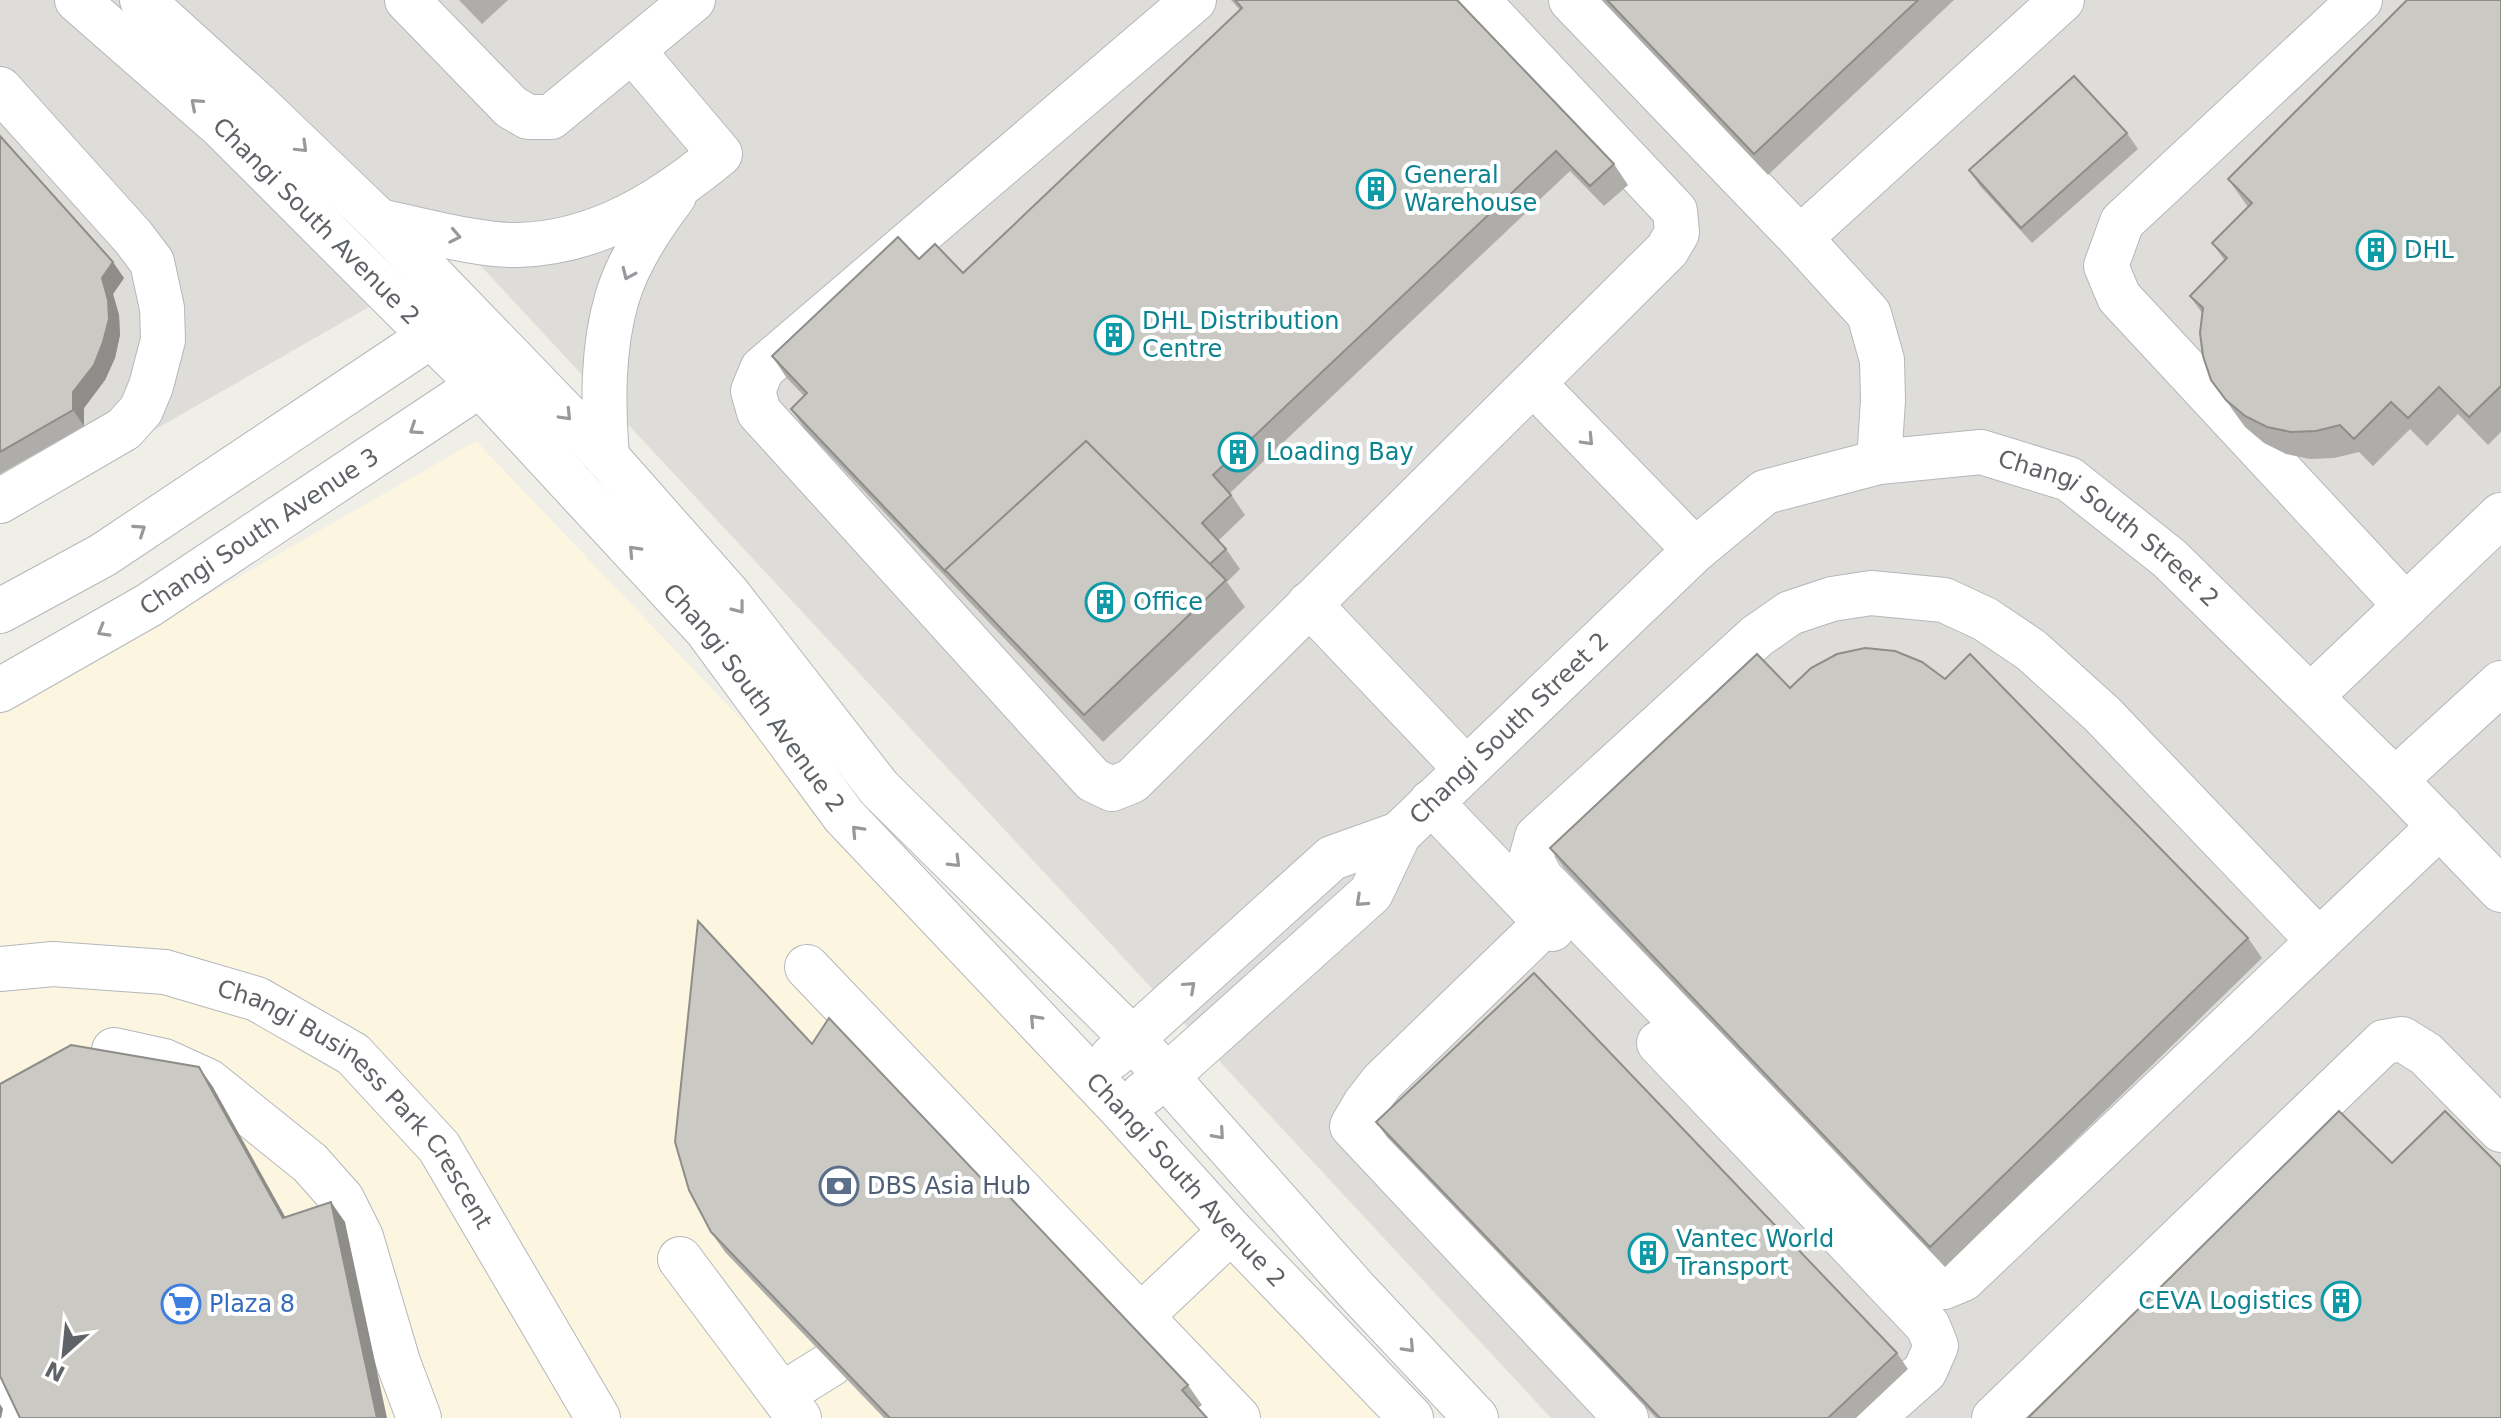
<svg xmlns="http://www.w3.org/2000/svg" width="2501" height="1418" font-family="'DejaVu Sans',sans-serif">
	<style>
		.commercial { fill: #fcf6e0 }
		.industrial { fill: #dfddd9 }
		.lines { fill: none; stroke-linecap: round; stroke-linejoin: round }
		.minor-casing { stroke: #b4b7bb; stroke-width: 46 }
		.minor { stroke: #fff; stroke-width: 44 }
		.wall { fill: #afada9 }
		.shaded-wall { fill: #8e8d89 }
		.building { fill: #cbc9c4; stroke: #8e8d89; stroke-width: 2 }
		.oneway { stroke: #97999c }
		.labels { text-anchor: middle; stroke-width: 8; stroke-linejoin: round; paint-order: stroke }
		.culture-label { font-size: 24px; fill: #0d838f; stroke: #fff; text-anchor: start }
		.street-label { font-size: 24px; fill: #5f6266; stroke: #fff }
		.service-label { font-size: 24px; fill: #4e5e75; stroke: #fff; text-anchor: start }
		.shop-label { font-size: 24px; fill: #366cbe; stroke: #fff; text-anchor: start }
	</style>
	<rect width="100%" height="100%" fill="#efeee7"/>
	<path class="commercial" d="M 476,441 L 1406,1418 L 0,1418 L 0,714 Z"/>
	<path class="industrial" d="M 0,0 L 2501,0 L 2501,1418 L 1551,1418 L 467,251 L 0,518 Z"/>
	<g class="lines">
		<g class="minor-casing">
			<g id="minor">
				<path id="s1" d="M 77,0 L 222,127 L 480,385 L 706,629 L 844,816 L 1122,1110 L 1231,1231 L 1411,1418"/>
				<path d="M 142,0 L 257,104 L 379,221 L 607,457 L 728,594 L 879,788 L 1133,1039 L 1356,1290 L 1476,1418"/>
				<path d="M 407,0 L 511,107 L 528,117 L 551,117 L 693,0"/>
				<path d="M 1194,0 L 762,369 L 753,391 L 759,412 L 1093,780 L 1112,789 L 1132,781 L 1667,250 L 1677,233 L 1675,211 L 1477,0"/>
				<path d="M 1571,0 L 1800,238 L 1869,314 L 1882,360 L 1883,400 L 1879,462"/>
				<path d="M 2360,0 L 2122,222 L 2106,266 L 2119,297 L 2406,606"/>
				<path d="M 0,89 L 133,237 L 152,262 L 162,308 L 163,340 L 151,386 L 141,410 L 124,429 L 0,501"/>
				<path d="M 379,221 C 419,229 478,246 518,245 C 597,243 662,202 720,154 L 633,51"/>
				<path d="M 1800,238 L 2062,0"/>
				<path d="M 1534,384 L 1695,550"/>
				<path d="M 607,457 C 603,405 602,349 617,298 C 628,261 651,226 674,196"/>
				<path d="M 1309,604 L 1466,769"/>
				<path d="M 0,611 L 103,555 L 431,336 L 454,318"/>
				<path id="s2" d="M 0,690 L 149,605 L 480,385 L 503,366"/>
				<path d="M 2311,696 L 2501,515"/>
				<path d="M 2395,780 L 2501,683"/>
				<path d="M 1431,802 L 1552,929"/>
				<path d="M 1546,923 L 1382,1082 L 1365,1104 L 1352,1126 L 1626,1418"/>
				<path d="M 2319,941 L 2102,714 L 2031,650 L 1985,619 L 1944,600 L 1871,593 L 1832,599 L 1790,613 L 1757,636 L 1537,837 L 1531,859 L 1541,878 L 1925,1275 L 1944,1287 L 1963,1279 L 2440,826"/>
				<path d="M 807,967 L 1238,1418"/>
				<path id="s3" d="M 0,969 L 53,964 L 165,972 L 257,999 L 353,1054 L 439,1147 L 598,1418"/>
				<path d="M 1659,1043 L 1928,1326 L 1936,1346 L 1925,1371 L 1872,1418"/>
				<path d="M 114,1050 L 164,1061 L 208,1081 L 310,1163 L 342,1199 L 361,1237 L 398,1362 L 419,1418"/>
				<path d="M 1112,1057 L 1332,858 L 1399,834"/>
				<path id="s4" d="M 1143,1094 L 1167,1076 L 1371,893 L 1399,834 L 1695,550 L 1765,492 L 1879,462 L 1981,452 L 2069,479 L 2169,558 L 2395,780 L 2501,890"/>
				<path d="M 680,1259 L 799,1418"/>
				<path d="M 1140,1317 L 1231,1231"/>
				<path d="M 0,1385 L 17,1418"/>
				<path d="M 783,1394 L 831,1364"/>
				<path d="M 1994,1418 L 2384,1042 L 2402,1039 L 2426,1054 L 2501,1130"/>
			</g>
		</g>
		<use href="#minor" class="minor"/>
	</g>
	<path class="wall" d="M 459,0 L 508,0 L 482,24 Z
		M 1231,0 L 1457,0 L 1614,164 L 1628,185 L 1604,206 L 1570,171 L 1230,493 L 1245,515 L 1218,541 L 1226,549 L 1240,569 L 1227,582 L 1245,607 L 1103,742 L 805,429 L 791,409 L 804,396 L 786,377 L 772,356 L 919,259 L 963,273 L 1240,10 Z
		M 1602,0 L 1954,0 L 1768,175 Z
		M 2501,0 L 2501,432 L 2488,445 L 2458,414 L 2427,446 L 2410,429 L 2373,466 L 2359,452 L 2334,458 L 2310,459 L 2286,454 L 2264,443 L 2245,427 L 2211,380 L 2202,313 L 2190,296 L 2225,261 L 2212,243 L 2248,207 L 2228,179 Z
		M 2127,133 L 2138,149 L 2032,243 L 1980,186 L 1969,170 Z
		M 0,136 L 124,278 L 113,294 L 119,315 L 120,335 L 115,358 L 105,380 L 84,408 L 84,426 L 0,474 Z
		M 1790,688 L 2248,938 L 2262,958 L 1945,1267 L 1564,868 L 1550,848 Z
		M 812,1044 L 998,1196 L 1188,1385 L 1202,1405 L 1198,1408 L 1207,1418 L 884,1418 L 725,1252 L 711,1232 Z
		M 1376,1122 L 1897,1353 L 1908,1369 L 1856,1418 L 1656,1418 L 1387,1137 Z"/>
	<path class="shaded-wall" d="M 113,262 L 124,278 L 113,294 L 119,315 L 120,335 L 115,358 L 105,380 L 84,408 L 84,426 L 73,410 L 73,392 L 102,278 Z
		M 199,1067 L 213,1087 L 297,1238 L 283,1218 Z
		M 331,1202 L 345,1222 L 387,1418 L 377,1418 Z
		M 0,1404 L 3,1409 L 1,1418 L 0,1418 Z"/>
	<path class="building" d="M 1235,0 L 1457,0 L 1614,164 L 1590,186 L 1556,151 L 1213,475 L 1231,495 L 1202,523 L 1226,549 L 1210,564 L 1086,441 L 945,570 L 946,572 L 791,409 L 807,393 L 772,356 L 898,237 L 919,259 L 935,244 L 963,273 L 1242,8 Z
		M 1607,0 L 1918,0 L 1754,154 Z
		M 2407,0 L 2501,0 L 2501,386 L 2469,417 L 2439,387 L 2408,418 L 2391,402 L 2354,439 L 2340,425 L 2316,431 L 2291,432 L 2267,427 L 2245,416 L 2226,400 L 2211,380 L 2203,356 L 2200,333 L 2203,308 L 2190,296 L 2227,258 L 2212,243 L 2252,203 L 2228,179 Z
		M 2074,76 L 2127,133 L 2021,228 L 1969,170 Z
		M 0,136 L 113,262 L 102,278 L 108,300 L 109,319 L 103,342 L 94,365 L 73,392 L 73,410 L 0,452 Z
		M 1086,441 L 1226,580 L 1084,715 L 945,570 Z
		M 1865,648 L 1895,651 L 1922,662 L 1945,679 L 1970,654 L 2248,938 L 1930,1247 L 1550,848 L 1757,654 L 1790,688 L 1811,668 L 1837,654 Z
		M 698,921 L 812,1044 L 829,1018 L 998,1196 L 1004,1191 L 1188,1385 L 1182,1390 L 1207,1418 L 890,1418 L 711,1232 L 689,1190 L 675,1142 Z
		M 1534,973 L 1897,1353 L 1828,1418 L 1660,1418 L 1376,1122 Z
		M 71,1045 L 199,1067 L 283,1218 L 331,1202 L 377,1418 L 20,1418 L 0,1376 L 0,1084 Z
		M 2339,1111 L 2392,1163 L 2445,1111 L 2501,1167 L 2501,1418 L 2028,1418 Z"/>
	<defs><path id="oneway-chevron" d="M-2-3.5L2.5 0L-2 3.5" fill="none" stroke-width="1.6" stroke-linecap="round" stroke-linejoin="round" transform="scale(2)"/></defs>
	<g class="oneway">
		<use href="#oneway-chevron" transform="translate(196 104) rotate(-139)"/>
		<use href="#oneway-chevron" transform="translate(302 147) rotate(44)"/>
		<use href="#oneway-chevron" transform="translate(455 236) rotate(11)"/>
		<use href="#oneway-chevron" transform="translate(628 274) rotate(114)"/>
		<use href="#oneway-chevron" transform="translate(566 415) rotate(46)"/>
		<use href="#oneway-chevron" transform="translate(415 429) rotate(146)"/>
		<use href="#oneway-chevron" transform="translate(1588 440) rotate(46)"/>
		<use href="#oneway-chevron" transform="translate(140 530) rotate(-34)"/>
		<use href="#oneway-chevron" transform="translate(634 551) rotate(-133)"/>
		<use href="#oneway-chevron" transform="translate(739 608) rotate(52)"/>
		<use href="#oneway-chevron" transform="translate(103 631) rotate(150)"/>
		<use href="#oneway-chevron" transform="translate(857 831) rotate(-133)"/>
		<use href="#oneway-chevron" transform="translate(955 862) rotate(45)"/>
		<use href="#oneway-chevron" transform="translate(1361 901) rotate(137)"/>
		<use href="#oneway-chevron" transform="translate(1190 987) rotate(-42)"/>
		<use href="#oneway-chevron" transform="translate(1035 1020) rotate(-133)"/>
		<use href="#oneway-chevron" transform="translate(1219 1134) rotate(49)"/>
		<use href="#oneway-chevron" transform="translate(1409 1347) rotate(47)"/>
	</g>
	<defs>
		<g id="building-ring" transform="scale(2)"><circle r="9.5" fill="#fff" stroke="#0f9aa8" stroke-width="1.5"/><path d="M-4-6H4V6H1V3H-1V6H-4ZM-2.5-4.3h1.7v1.8h-1.7ZM.8-4.3h1.7v1.8H.8ZM-2.5-1h1.7V.8h-1.7ZM.8-1h1.7V.8H.8Z" fill="#0f9aa8"/></g>
		<g id="bank-ring" transform="scale(2)"><circle r="9.5" fill="#fff" stroke="#5c6f8a" stroke-width="1.5"/><path d="M-6-4H6V4H-6ZM0-2.3a2.3 2.3 0 1 0 0 4.6a2.3 2.3 0 1 0 0-4.6Z" fill="#5c6f8a"/></g>
		<g id="supermarket-ring" transform="scale(2)"><circle r="9.5" fill="#fff" stroke="#3f7fe0" stroke-width="1.5"/><path d="M-6-5.5h2.5l.6 2H6L4.5 2H-2.5L-4.4-4H-6ZM-1.5 3.2a1.3 1.3 0 1 0 .1 0ZM3 3.2a1.3 1.3 0 1 0 .1 0Z" fill="#3f7fe0"/></g>
	</defs>
	<g fill-rule="evenodd">
		<use href="#building-ring" x="1376" y="189"/>
		<use href="#building-ring" x="2376" y="250"/>
		<use href="#building-ring" x="1114" y="335"/>
		<use href="#building-ring" x="1238" y="452"/>
		<use href="#building-ring" x="1105" y="602"/>
		<use href="#bank-ring" x="839" y="1186"/>
		<use href="#building-ring" x="1648" y="1253"/>
		<use href="#building-ring" x="2341" y="1301"/>
		<use href="#supermarket-ring" x="181" y="1304"/>
	</g>
	<g class="labels">
		<g class="culture-label">
			<text x="1404" y="183">General<tspan x="1404" dy="28">Warehouse</tspan></text>
			<text x="2404" y="258">DHL</text>
			<text x="1142" y="329">DHL Distribution<tspan x="1142" dy="28">Centre</tspan></text>
			<text x="1266" y="460">Loading Bay</text>
			<text x="1133" y="610">Office</text>
			<text x="1676" y="1247">Vantec World<tspan x="1676" dy="28">Transport</tspan></text>
			<text x="2313" y="1309" text-anchor="end">CEVA Logistics</text>
		</g>
		<g class="street-label">
			<text dy="8" stroke="none"><textPath href="#s1" startOffset="326">Changi South Avenue 2</textPath></text>
			<text dy="8" stroke="none"><textPath href="#s2" startOffset="304">Changi South Avenue 3</textPath></text>
			<text dy="8" stroke="none"><textPath href="#s4" startOffset="1242">Changi South Street 2</textPath></text>
			<text dy="8" stroke="none"><textPath href="#s1" startOffset="974">Changi South Avenue 2</textPath></text>
			<text dy="8" stroke="none"><textPath href="#s4" startOffset="522">Changi South Street 2</textPath></text>
			<text dy="8" stroke="none"><textPath href="#s3" startOffset="406">Changi Business Park Crescent</textPath></text>
			<text dy="8" stroke="none"><textPath href="#s1" startOffset="1622">Changi South Avenue 2</textPath></text>
		</g>
		<g class="service-label">
			<text x="867" y="1194">DBS Asia Hub</text>
		</g>
		<g class="shop-label">
			<text x="209" y="1312">Plaza 8</text>
		</g>
	</g>
	<g transform="translate(64 1354) rotate(207)" stroke="#ffffff" stroke-width="6" paint-order="stroke">
	<path d="M0-6L14 30L0 20L-14 30Z" fill="#5f6266"/>
	<text y="-12" font-size="22" font-weight="bold" text-anchor="middle" fill="#5f6266">N</text>
	</g>
</svg>
